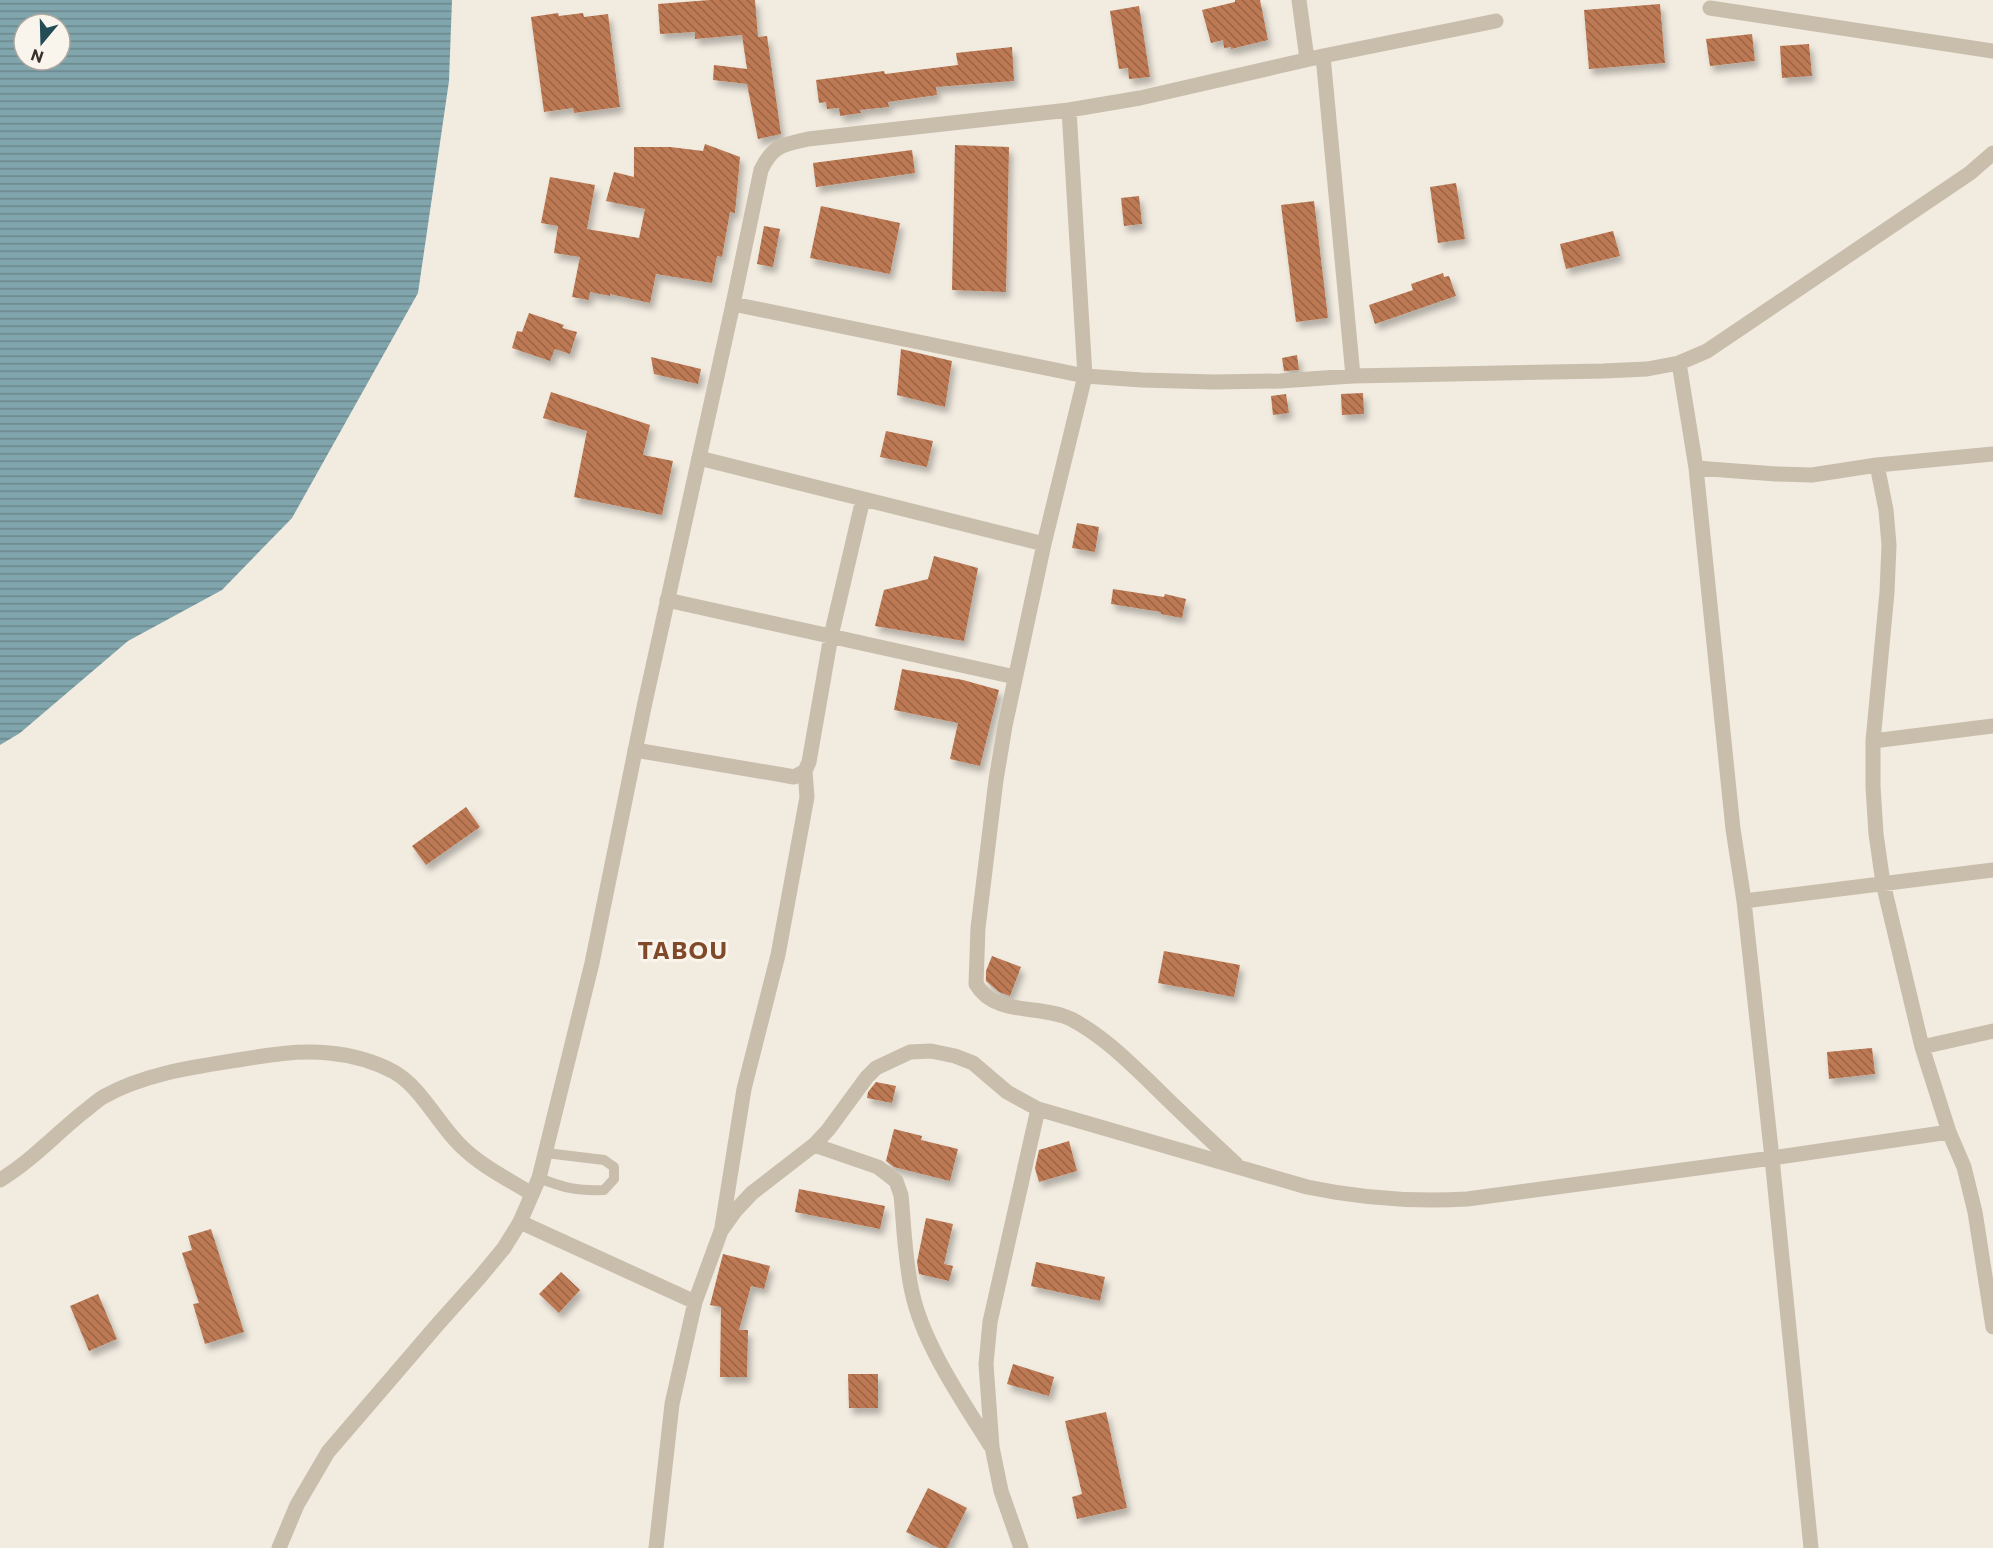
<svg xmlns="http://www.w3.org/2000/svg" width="1993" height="1548" font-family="Commissioner,sans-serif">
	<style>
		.water { fill: url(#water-rules); fill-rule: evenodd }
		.building { fill: url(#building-back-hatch); filter: url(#shadow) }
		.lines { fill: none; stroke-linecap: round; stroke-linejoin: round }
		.service { stroke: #c9bdac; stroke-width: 10 }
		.minor { stroke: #c9bdac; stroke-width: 15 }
		.tertiary { stroke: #c9bdac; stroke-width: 15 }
		.labels { text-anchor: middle; stroke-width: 6; stroke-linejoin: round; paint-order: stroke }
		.district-label { font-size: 24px; font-weight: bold; letter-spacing: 1.5px; fill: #80492a; stroke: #f9f4ec }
	</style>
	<defs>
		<pattern id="water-rules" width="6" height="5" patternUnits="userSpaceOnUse" patternTransform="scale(1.5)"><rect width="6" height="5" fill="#81a5ac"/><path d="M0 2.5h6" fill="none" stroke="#6a878c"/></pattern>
		<pattern id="building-back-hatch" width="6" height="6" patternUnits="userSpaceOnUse" patternTransform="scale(1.5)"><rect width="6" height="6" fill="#bc7953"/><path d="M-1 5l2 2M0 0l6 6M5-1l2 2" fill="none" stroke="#9a6445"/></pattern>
		<filter id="shadow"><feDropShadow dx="3.5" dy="6" stdDeviation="3" flood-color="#0004"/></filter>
	</defs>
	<rect width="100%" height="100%" fill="#f1ebe0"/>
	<path class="water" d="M 0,0 L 452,0 L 449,81 L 418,293 L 292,518 L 222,590 L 128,641 L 20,733 L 0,745 ZM 24,24 L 60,24 L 60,60 L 24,60 Z"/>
	<path class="building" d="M 710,0 L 755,0 L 758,37 L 767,36 L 781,134 L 758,139 L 747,84 L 713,80 L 714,65 L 747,69 L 742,35 L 695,39 L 695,32 L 660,34 L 658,4 Z
		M 1235,0 L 1260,0 L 1268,40 L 1231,49 L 1231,47 L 1224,48 L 1223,40 L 1211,43 L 1202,10 L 1235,2 Z
		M 1660,4 L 1665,63 L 1589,69 L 1584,10 Z
		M 1139,6 L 1150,77 L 1129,79 L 1128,68 L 1119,69 L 1110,11 Z
		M 558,13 L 559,16 L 583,13 L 584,17 L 608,14 L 620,107 L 574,113 L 573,108 L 544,112 L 531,17 Z
		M 1752,34 L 1755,61 L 1710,66 L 1706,39 Z
		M 1809,44 L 1812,76 L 1782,78 L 1780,46 Z
		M 1012,47 L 1014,81 L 936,87 L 937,95 L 888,102 L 889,107 L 860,110 L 861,113 L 840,116 L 839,108 L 827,109 L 826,102 L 819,103 L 816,80 L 884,71 L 885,74 L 958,65 L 956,53 Z
		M 705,144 L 740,157 L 735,213 L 730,212 L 722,257 L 717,256 L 712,283 L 656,274 L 650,303 L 610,294 L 610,296 L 590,292 L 589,300 L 572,297 L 580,257 L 554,253 L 558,226 L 541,223 L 550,177 L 595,185 L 587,229 L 639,238 L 645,209 L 606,201 L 614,172 L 634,177 L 634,147 L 670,147 L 703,151 Z
		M 955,145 L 1009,147 L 1006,292 L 952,290 Z
		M 912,150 L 915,173 L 816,187 L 813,163 Z
		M 1456,183 L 1465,239 L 1438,243 L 1430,187 Z
		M 1139,196 L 1142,224 L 1124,226 L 1121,198 Z
		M 1314,201 L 1328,318 L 1296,322 L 1281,205 Z
		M 821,206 L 900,223 L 890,274 L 810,258 Z
		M 764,226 L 780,229 L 773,267 L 757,264 Z
		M 1613,231 L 1620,256 L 1566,269 L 1560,244 Z
		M 1443,273 L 1444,277 L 1449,276 L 1456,296 L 1375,324 L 1369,305 L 1413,290 L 1411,284 Z
		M 529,313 L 564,325 L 562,328 L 577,332 L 570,354 L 555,349 L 550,361 L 512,348 L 517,331 L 522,332 Z
		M 901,349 L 952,361 L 945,407 L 897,395 Z
		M 1297,355 L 1299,370 L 1284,371 L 1282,358 Z
		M 651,357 L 701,369 L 698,384 L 654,374 Z
		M 551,392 L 650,425 L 643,455 L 673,461 L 662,515 L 574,497 L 587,431 L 543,418 Z
		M 1363,393 L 1364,414 L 1342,415 L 1341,394 Z
		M 1286,394 L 1289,413 L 1273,415 L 1271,396 Z
		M 886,431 L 933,441 L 927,467 L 880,457 Z
		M 1077,523 L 1099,527 L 1095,552 L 1072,548 Z
		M 934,556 L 978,568 L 964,641 L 875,626 L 884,590 L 928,579 Z
		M 1113,589 L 1164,597 L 1165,594 L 1186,599 L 1182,618 L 1161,614 L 1161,612 L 1111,604 Z
		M 902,669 L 963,680 L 999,690 L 980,766 L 950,759 L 958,723 L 894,710 Z
		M 466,807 L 480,827 L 426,865 L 412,846 Z
		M 1164,951 L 1240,965 L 1234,997 L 1158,983 Z
		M 992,956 L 1021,967 L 1010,996 L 999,992 L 986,981 L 986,971 Z
		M 1872,1048 L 1875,1074 L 1829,1079 L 1827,1052 Z
		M 876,1082 L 896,1086 L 892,1103 L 867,1098 L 868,1092 Z
		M 894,1129 L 922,1136 L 921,1140 L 958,1149 L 950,1181 L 894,1167 L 886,1161 Z
		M 1069,1141 L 1077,1171 L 1039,1182 L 1035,1168 L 1039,1150 Z
		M 799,1189 L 885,1206 L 880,1229 L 795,1212 Z
		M 926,1218 L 953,1224 L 944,1264 L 953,1266 L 949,1281 L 919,1274 L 917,1262 Z
		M 211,1229 L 244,1332 L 205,1344 L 193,1304 L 199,1303 L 182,1253 L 192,1250 L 188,1236 Z
		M 723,1254 L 770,1266 L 764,1289 L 751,1286 L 739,1330 L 748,1330 L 747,1377 L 720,1377 L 721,1307 L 710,1305 Z
		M 1036,1262 L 1105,1277 L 1100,1301 L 1031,1286 Z
		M 561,1272 L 580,1290 L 559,1313 L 539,1294 Z
		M 98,1294 L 117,1339 L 89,1351 L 70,1306 Z
		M 1013,1364 L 1054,1377 L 1049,1396 L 1007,1384 Z
		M 848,1374 L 878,1374 L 878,1408 L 849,1408 Z
		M 1106,1412 L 1127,1508 L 1077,1519 L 1072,1497 L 1082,1494 L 1065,1421 Z
		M 928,1488 L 967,1508 L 947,1548 L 939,1548 L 906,1532 Z"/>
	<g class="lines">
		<path class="service" d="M 539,1178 C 564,1188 577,1191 604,1190 L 614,1179 L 614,1167 L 604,1160 L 546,1153"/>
		<path class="minor" d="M 1299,0 L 1307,59
			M 1710,8 L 1993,51
			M 1496,21 L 1323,56 L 1140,98 L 1069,110 L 808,139 C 783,145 773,145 761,170 L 733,304 L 1085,376 L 1142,380 L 1214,382 L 1280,381 L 1353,376 L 1603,371 L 1647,369 L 1679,363 L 1707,351 L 1970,173 L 1993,153
			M 1323,56 L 1353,376
			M 1069,110 L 1085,376 L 1044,544 L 1005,726 L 996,780 L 978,928 L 976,984 C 995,1017 1042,1004 1071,1019 C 1102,1035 1128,1061 1153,1085 C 1180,1112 1208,1138 1236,1164
			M 1679,363 L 1696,468 L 1733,829 L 1744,901 L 1772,1158 L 1811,1548
			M 699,458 L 1044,544
			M 1877,465 L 1886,510 L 1889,545 L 1887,592 L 1873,741 L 1873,786 L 1876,834 L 1883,883 L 1922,1047 L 1949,1132 L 1964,1167 L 1975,1212 L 1993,1327
			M 1696,468 L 1776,474 L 1812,475 L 1877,465 L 1993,454
			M 667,600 L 1015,677
			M 1873,741 L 1993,726
			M 635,750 L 783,775 L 794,777 L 805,771 L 809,762 L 831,636 L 863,499
			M 1744,901 L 1993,870
			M 1922,1047 L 1993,1031
			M 814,1145 L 878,1167 L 896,1181 L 901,1195 C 904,1227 905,1261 912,1292 C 923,1344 962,1400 990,1445
			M 0,1180 C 30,1162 54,1136 81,1114 C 88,1109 95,1102 103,1097 C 143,1074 193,1067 238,1060 C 268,1055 298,1050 329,1053 C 350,1055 374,1061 394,1072 C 421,1087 438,1124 461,1146 C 481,1166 508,1179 532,1194
			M 520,1222 L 695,1302
			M 722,1227 L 744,1089 L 778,955 L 807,797 L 805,771
			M 656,1548 L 672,1404 L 695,1302 L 721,1231 L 736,1210 L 752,1193 L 814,1145 L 828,1130 L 867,1077 L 876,1068 L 910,1052 L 931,1051 L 955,1056 L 973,1063 L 1007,1092 L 1038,1109 L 1307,1187 C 1359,1198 1413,1202 1467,1199 L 1772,1158 L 1949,1132
			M 1021,1548 L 1001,1491 L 992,1447 L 986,1364 L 990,1322 L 1038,1109"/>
		<path class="tertiary" d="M 279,1548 L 297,1505 L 328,1452 L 438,1324 L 480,1277 L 504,1248 L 520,1222 L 539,1178 L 592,963 L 644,707 L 733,304"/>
	</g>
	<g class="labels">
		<g class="district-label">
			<text x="683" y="959">TABOU</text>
		</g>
	</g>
	<g transform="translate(42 42) rotate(199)"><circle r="28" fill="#f9f4ec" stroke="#aba69f" stroke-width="1.5"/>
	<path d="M0-4.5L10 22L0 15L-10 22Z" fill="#234c56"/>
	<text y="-9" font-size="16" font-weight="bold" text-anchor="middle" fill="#37302b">N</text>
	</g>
</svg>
